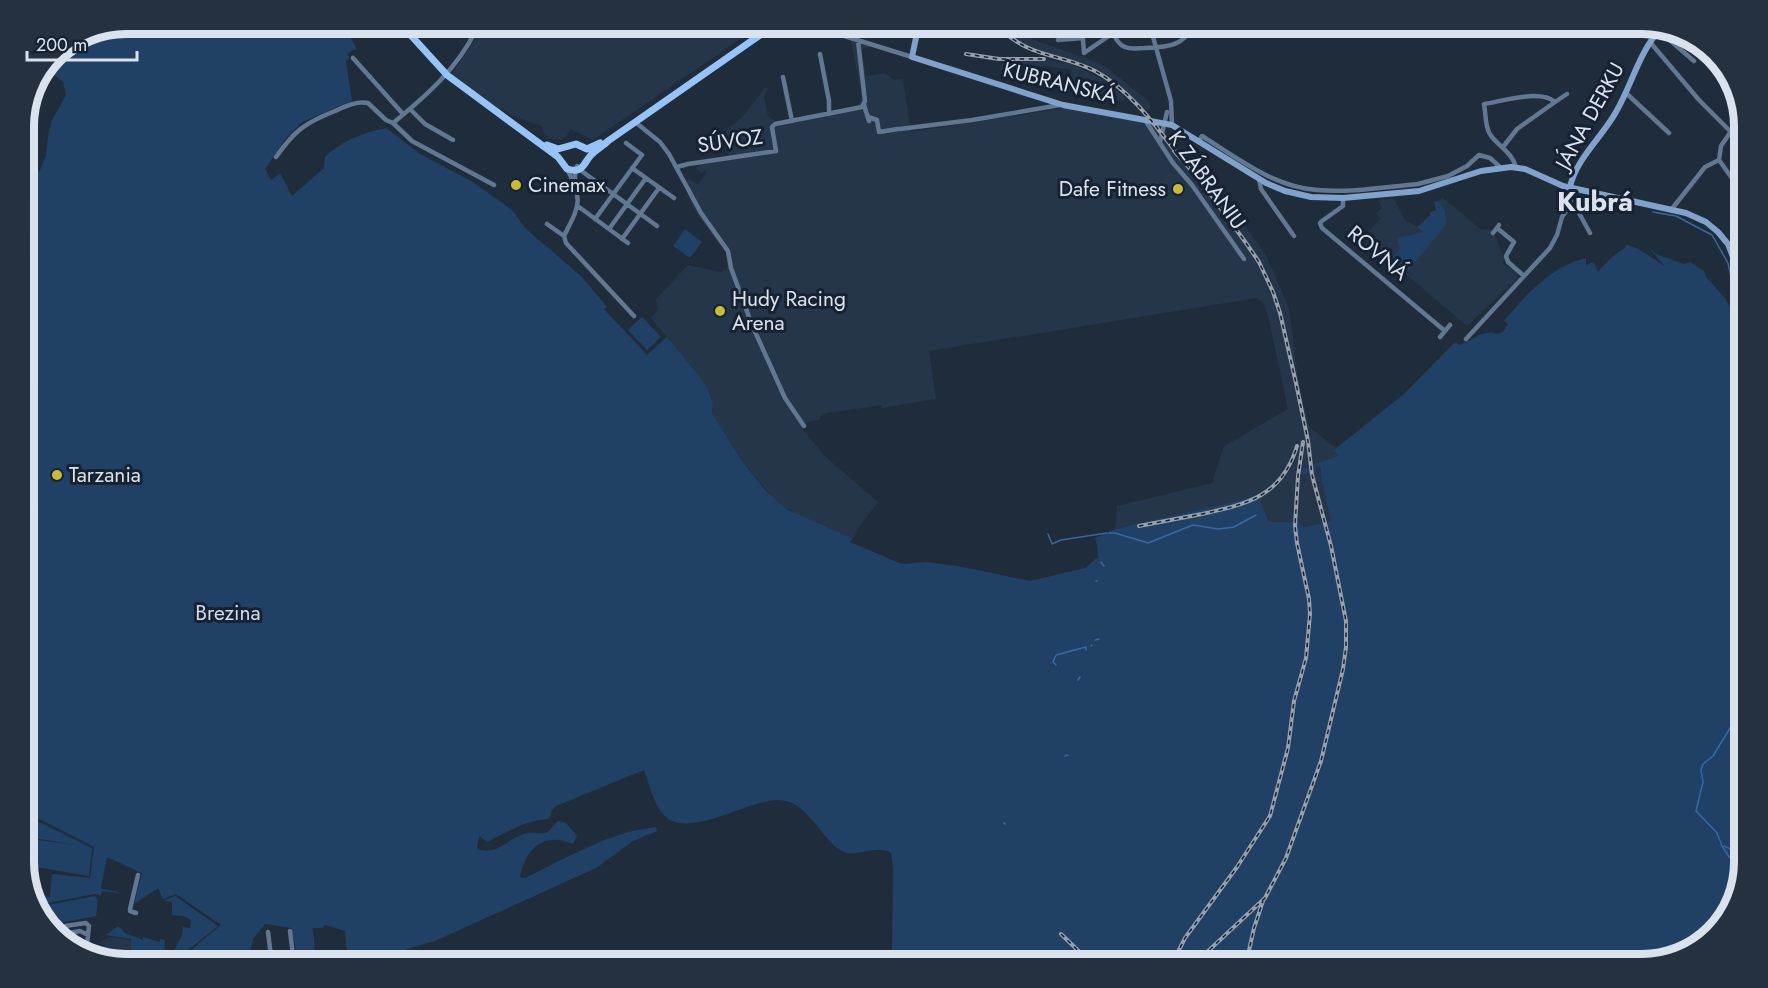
<svg xmlns="http://www.w3.org/2000/svg" width="1768" height="988" font-family="Jost,sans-serif">
	<style>
		.built { fill: #26364a }
		.green { fill: #214066 }
		.lines { fill: none; stroke-linecap: round; stroke-linejoin: round }
		.stream { stroke: #3768a2; stroke-width: 1.5 }
		.street { stroke: #627791; stroke-width: 4.5 }
		.secondary { stroke: #80a2cb; stroke-width: 6 }
		.primary { stroke: #97c3f9; stroke-width: 7 }
		.rail-casing { stroke: #97a1ad; stroke-width: 4 }
		.rail { stroke: #162231; stroke-width: 1.5; stroke-dasharray: 4.5; stroke-linecap: butt }
		.poi-dot { fill: #c7bb3c; stroke: #162231; stroke-width: 2 }
		.labels { text-anchor: middle; stroke-width: 6; stroke-linejoin: round; paint-order: stroke }
		.street-label { font-size: 21px; fill: #dae2ed; stroke: #162231 }
		.poi-label { font-size: 21px; fill: #dae2ed; stroke: #162231; text-anchor: start }
		.park-label { font-size: 21px; fill: #cfdded; stroke: #162231 }
		.district-label { font-size: 27px; font-weight: bold; fill: #dae2ed; stroke: #162231 }
		.rim { fill: none; stroke: #dae2ed; stroke-width: 8 }
	</style>
	<rect width="100%" height="100%" fill="#1f2c3b"/>
	<path class="built" d="M 756,28 L 593,140 L 570,129 L 567,136 L 560,140 L 550,139 L 545,135 L 541,126 L 511,115 L 501,108 L 500,110 L 452,74 L 481,30 Z
		M 1013,30 L 1034,40 L 1083,57 L 1106,67 L 1141,95 L 1150,103 L 1150,109 L 1146,110 L 1105,75 L 1078,62 L 1035,50 L 1023,44 L 1011,35 Z
		M 851,41 L 872,47 L 864,48 L 862,50 L 866,76 L 885,73 L 894,80 L 903,79 L 911,132 L 1065,108 L 1158,124 L 1176,147 L 1221,193 L 1266,255 L 1289,308 L 1298,378 L 1308,423 L 1310,428 L 1336,448 L 1334,450 L 1340,455 L 1297,470 L 1313,472 L 1317,465 L 1321,468 L 1321,477 L 1332,521 L 1304,527 L 1299,522 L 1269,522 L 1257,494 L 1246,499 L 1115,529 L 1117,506 L 1212,483 L 1224,446 L 1288,409 L 1269,320 L 1264,304 L 1257,298 L 929,351 L 936,399 L 882,408 L 881,405 L 822,414 L 819,420 L 808,422 L 802,429 L 827,458 L 878,502 L 851,538 L 798,516 L 791,510 L 786,509 L 773,498 L 742,461 L 712,413 L 713,402 L 705,383 L 651,318 L 658,310 L 656,299 L 688,265 L 721,272 L 727,270 L 726,253 L 696,213 L 688,197 L 685,186 L 688,178 L 698,185 L 707,172 L 705,170 L 702,173 L 695,168 L 699,165 L 715,162 L 717,158 L 729,155 L 726,131 L 743,116 L 765,88 L 767,88 L 764,97 L 768,116 L 775,121 L 857,107 L 862,97 Z
		M 1045,60 L 1072,64 L 1105,81 L 1125,97 L 1124,101 L 1075,91 L 1074,81 L 1070,79 L 1071,70 L 1046,66 L 999,71 L 1002,64 Z
		M 1442,197 L 1480,229 L 1493,230 L 1504,258 L 1502,263 L 1518,274 L 1516,276 L 1518,278 L 1467,326 L 1363,238 L 1380,219 L 1376,214 L 1382,207 L 1378,200 L 1394,199 L 1405,220 L 1435,237 L 1445,210 L 1438,201 Z
		M 221,925 L 249,958 L 244,964 L 126,964 L 103,958 L 104,945 L 97,944 L 109,937 L 131,940 L 129,956 L 177,961 Z"/>
	<path class="green" d="M 346,30 L 357,49 L 351,51 L 347,55 L 350,57 L 346,61 L 352,101 L 302,122 L 286,138 L 265,169 L 271,180 L 280,173 L 292,196 L 324,168 L 325,157 C 343,140 362,133 386,128 L 420,154 L 473,182 L 513,211 L 525,228 L 582,277 L 607,307 L 604,309 L 647,355 L 667,337 L 705,383 L 713,402 L 712,413 L 742,461 L 766,491 L 786,509 L 851,538 L 860,527 L 850,542 L 902,564 L 926,562 L 958,566 L 1030,581 L 1085,568 L 1098,557 L 1097,545 L 1095,538 L 1115,529 L 1245,499 L 1257,494 L 1269,522 L 1299,522 L 1304,527 L 1331,521 L 1321,477 L 1321,468 L 1317,465 L 1314,472 L 1297,475 L 1296,471 L 1339,455 L 1334,450 L 1405,393 L 1455,342 L 1459,345 C 1472,341 1484,328 1497,334 L 1503,332 L 1508,324 L 1504,321 C 1525,295 1552,266 1586,258 L 1586,265 L 1594,262 L 1598,272 C 1606,262 1615,254 1626,247 L 1626,245 C 1636,245 1654,260 1665,266 L 1647,246 L 1656,254 L 1684,264 L 1690,262 L 1704,271 L 1706,277 L 1725,298 L 1744,333 L 1744,862 L 1730,912 L 1693,950 L 1642,964 L 898,964 L 892,951 L 893,868 L 891,853 C 876,843 854,861 838,849 C 820,835 805,800 779,800 C 748,799 684,843 662,813 C 653,801 649,784 644,770 L 556,806 L 552,810 L 549,819 C 526,820 507,832 487,842 L 479,836 L 477,849 C 500,856 508,837 527,833 C 533,832 541,834 547,833 L 558,821 L 566,823 L 577,836 L 573,844 C 568,843 564,840 559,840 C 535,838 524,857 520,877 L 525,878 C 567,858 609,832 656,827 L 657,831 L 633,841 L 596,868 L 435,941 L 407,949 L 402,960 L 405,964 L 348,964 L 345,931 L 325,925 L 323,928 L 312,928 C 315,934 314,954 316,964 L 299,964 L 291,928 L 265,924 L 253,939 L 249,958 L 242,964 L 183,964 L 183,957 L 221,925 L 176,894 L 163,899 L 158,888 L 134,904 L 142,873 L 107,857 L 101,887 L 102,889 L 119,892 L 119,893 L 102,891 L 101,896 L 95,894 L 37,905 L 33,895 L 50,897 L 52,874 L 90,878 L 94,847 L 41,820 L 24,815 L 24,189 L 40,170 L 46,155 L 48,136 L 52,120 L 66,95 L 63,82 L 47,69 L 54,54 L 88,32 Z
		M 1438,201 L 1445,210 L 1446,225 L 1406,273 L 1390,260 L 1400,249 L 1397,238 L 1424,232 L 1417,227 L 1430,215 L 1430,212 L 1436,210 L 1434,202 Z
		M 685,229 L 702,242 L 690,258 L 673,246 Z
		M 642,317 L 661,337 L 647,350 L 628,330 Z
		M 24,818 L 41,823 L 92,848 L 89,876 L 30,866 C 22,856 25,845 38,840 L 76,845 L 28,837 L 25,843 Z
		M 95,896 L 98,900 L 96,916 L 48,925 L 41,918 L 37,907 Z
		M 175,896 L 218,926 L 177,959 L 165,959 L 165,950 L 174,951 L 182,935 L 183,927 L 190,928 L 191,920 L 184,916 L 172,915 L 172,902 L 165,901 L 164,900 Z
		M 118,926 L 123,930 L 123,932 L 143,940 L 143,937 L 160,942 L 160,939 L 165,940 L 164,959 L 130,955 L 131,939 L 106,935 Z"/>
	<g class="lines">
		<path class="stream" d="M 1653,212 L 1676,216 L 1712,235 L 1728,263 L 1736,300 L 1744,319
			M 1744,264 L 1744,263
			M 1109,533 L 1115,533 L 1148,543 L 1193,525 L 1218,529 L 1234,527 L 1256,515
			M 1048,534 L 1052,544 L 1061,540 L 1107,533
			M 1101,562 L 1104,566
			M 1096,581 L 1097,581
			M 1095,640 L 1099,639
			M 1091,646 L 1092,645
			M 1056,665 L 1053,662 L 1056,655 L 1086,647 L 1086,650
			M 1078,680 L 1080,677
			M 1065,756 L 1068,755
			M 1004,823 L 1005,824
			M 1724,846 L 1737,852
			M 1730,858 L 1722,846 L 1717,833 L 1696,811 L 1703,782 L 1701,770 L 1703,764 L 1713,756 L 1738,715 L 1744,711"/>
		<path class="street" d="M 1150,26 L 1171,101 L 1172,125
			M 1082,27 L 1084,53 L 1122,27
			M 827,28 L 841,35 L 912,57
			M 1659,31 L 1694,61
			M 1113,33 C 1116,39 1119,45 1125,47 C 1131,50 1138,48 1144,48 C 1162,47 1185,48 1191,26
			M 1058,40 L 1083,38
			M 1650,42 L 1699,100 L 1730,131
			M 1674,43 L 1681,35
			M 820,54 L 829,101 L 829,114
			M 353,58 L 403,114
			M 783,77 L 792,121
			M 1626,93 L 1669,133
			M 1555,102 L 1567,94
			M 864,105 L 869,121
			M 410,109 L 425,124 L 453,140
			M 868,117 L 877,120 L 879,132 L 898,129
			M 1145,120 L 1173,163 L 1192,185 L 1244,259
			M 635,122 L 660,142 L 669,154 L 701,213 L 728,251 L 731,268 L 752,325 L 785,398 L 804,426
			M 393,123 L 412,141 L 494,185
			M 24,127 L 34,99
			M 900,129 L 972,120 L 1060,105
			M 1199,141 L 1202,136 C 1237,158 1274,187 1317,190 C 1350,193 1385,187 1418,184 L 1448,176 L 1467,166 L 1479,155 L 1490,158 L 1500,167
			M 1160,142 L 1167,112
			M 1503,147 L 1517,129 L 1555,102 C 1540,89 1503,101 1484,104 C 1486,115 1485,129 1492,137 C 1501,148 1512,153 1516,167
			M 276,157 C 295,130 305,123 335,111 C 346,106 356,101 368,103 L 386,120 L 393,123 C 426,96 457,69 476,30
			M 1719,160 L 1721,146 L 1742,115
			M 1719,160 L 1744,195
			M 677,167 L 688,164 L 776,151 L 772,127 L 775,124 L 862,107 L 865,101 L 858,41
			M 632,168 L 674,198
			M 567,169 C 584,201 579,206 564,236 L 566,243 L 634,316
			M 583,172 L 657,226
			M 1259,179 L 1261,189 L 1294,236
			M 575,184 L 575,173 L 577,166
			M 1343,198 L 1343,206 L 1322,221 L 1320,223 L 1322,228 L 1445,331
			M 1571,204 L 1579,213 L 1590,233
			M 579,207 L 628,243
			M 1671,210 L 1705,167 L 1719,160
			M 595,219 L 642,155 L 626,143
			M 547,224 L 564,236
			M 1497,228 L 1514,242 L 1506,256 L 1508,262 L 1524,276
			M 609,229 L 646,178
			M 1493,233 L 1499,225
			M 622,239 L 659,188
			M 1735,263 L 1744,272
			M 1440,337 L 1450,325
			M 1466,339 L 1550,248 L 1557,235 L 1562,217 L 1571,204 L 1570,187
			M 136,913 L 130,911 L 130,909 L 138,875
			M 51,928 L 86,923 L 89,926 L 86,953
			M 290,931 L 294,964
			M 268,932 L 272,964
			M 59,935 L 80,931 L 88,935
			M 249,964 L 254,961 L 293,956"/>
		<path class="secondary" d="M 918,28 L 912,57 L 1063,105 L 1172,125 L 1266,183 L 1285,191 L 1311,197 L 1343,198 L 1419,191 L 1481,171 L 1511,167 L 1525,169 L 1563,186 L 1686,213 L 1706,222 L 1718,232 L 1728,244 L 1733,257 L 1744,304
			M 1570,187 C 1576,159 1602,137 1616,112 C 1632,84 1639,53 1660,29"/>
		<path class="primary" d="M 406,30 L 447,75 L 558,157 L 567,169 C 583,174 583,164 591,155 C 596,150 603,146 608,141 L 770,28
			M 547,145 L 558,149 L 576,144 L 587,149 L 600,143"/>
		<g class="rail-casing">
			<path id="rail" d="M 999,27 C 1030,59 1060,53 1095,71 C 1130,90 1155,125 1179,156
				M 966,54 L 999,59 L 1044,59
				M 1174,151 L 1200,180 L 1246,243 L 1259,262 L 1273,292 L 1280,313 L 1296,383 L 1308,441 L 1312,475 L 1331,546 L 1346,621 L 1346,647 L 1343,669 L 1321,761 L 1286,858 L 1265,898 L 1206,953 L 1199,964
				M 1139,526 C 1160,522 1181,518 1202,514 C 1248,504 1282,496 1297,446
				M 1061,934 L 1092,964
				M 1172,964 L 1185,938 L 1237,867 L 1270,816 L 1288,748 L 1294,701 L 1306,658 L 1310,614 L 1309,599 L 1297,543 L 1295,526 L 1298,476 L 1303,442
				M 1246,964 L 1254,928 L 1263,901"/>
		</g>
		<use href="#rail" class="rail"/>
	</g>
	<g class="poi-dot">
		<circle cx="516" cy="185" r="6"/>
		<circle cx="1178" cy="189" r="6"/>
		<circle cx="720" cy="311" r="6"/>
		<circle cx="57" cy="475" r="6"/>
	</g>
	<g class="labels">
		<g class="street-label">
			<text transform="translate(1060 83) rotate(14)" y="7">KUBRANSKÁ</text>
			<text transform="translate(1590 116) rotate(-61)" y="7">JÁNA DERKU</text>
			<text transform="translate(730 141) rotate(-8)" y="7">SÚVOZ</text>
			<text transform="translate(1207 180) rotate(54)" y="7">K ZÁBRANIU</text>
			<text transform="translate(1378 253) rotate(40)" y="7">ROVNÁ</text>
		</g>
		<g class="poi-label">
			<text x="528" y="192">Cinemax</text>
			<text x="1166" y="196" text-anchor="end">Dafe Fitness</text>
			<text x="732" y="306">Hudy Racing<tspan x="732" dy="24">Arena</tspan></text>
			<text x="69" y="482">Tarzania</text>
		</g>
		<g class="park-label">
			<text x="228" y="620">Brezina</text>
		</g>
		<g class="district-label">
			<text x="1595" y="211">Kubrá</text>
		</g>
	</g>
	<path d="M0 0H1768V988H0ZM126 34H1642A92 92 0 0 1 1734 126V862A92 92 0 0 1 1642 954H126A92 92 0 0 1 34 862V126A92 92 0 0 1 126 34Z" fill="#263140" fill-rule="evenodd"/>
	<path class="rim" d="M126 34H1642A92 92 0 0 1 1734 126V862A92 92 0 0 1 1642 954H126A92 92 0 0 1 34 862V126A92 92 0 0 1 126 34Z"/>
	<path d="M27 51v9h110v-9" fill="none" stroke="#dae2ed" stroke-width="3"/>
	<text x="36" y="51" font-size="18" fill="#dae2ed" stroke="#162231" stroke-width="4.5" paint-order="stroke">200 m</text>
</svg>
